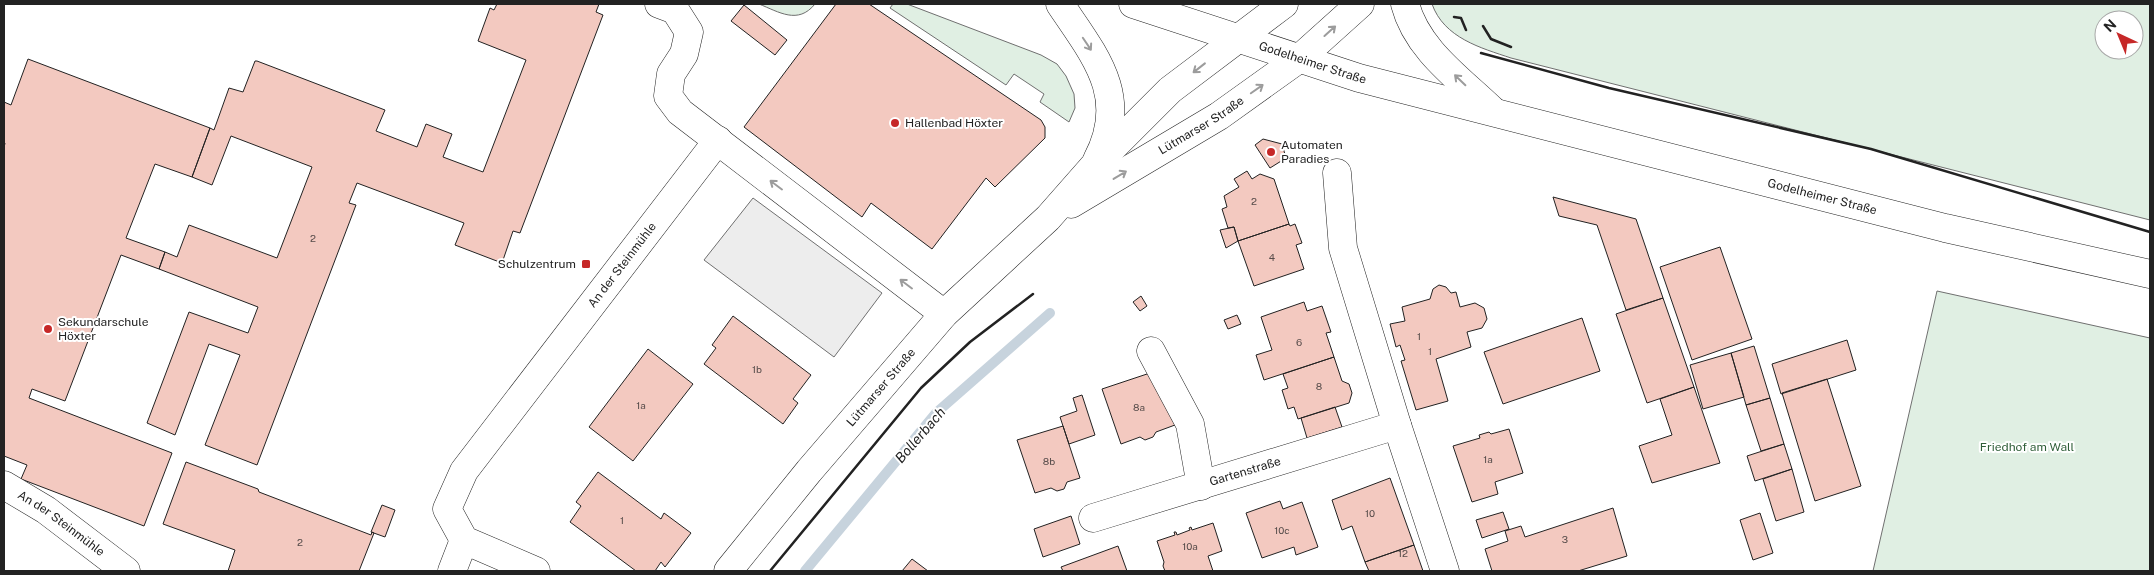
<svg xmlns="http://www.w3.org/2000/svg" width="2154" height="575" font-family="'Public Sans',sans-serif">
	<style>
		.green { fill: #e0efe3; stroke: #6f6f6f; fill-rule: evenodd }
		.parking { fill: #ededed; stroke: #6f6f6f }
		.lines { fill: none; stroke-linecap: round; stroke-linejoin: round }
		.stream { stroke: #c7d3dd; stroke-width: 10 }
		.building { fill: #f3c9c0; stroke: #222 }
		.minor-casing { stroke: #222; stroke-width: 29 }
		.major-casing { stroke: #222; stroke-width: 29 }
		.minor { stroke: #fff; stroke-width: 28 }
		.major { stroke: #fff; stroke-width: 28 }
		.wall { stroke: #222; stroke-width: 2.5 }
		.oneway { stroke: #9c9c9c }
		.poi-dot { fill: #c62828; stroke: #fff; stroke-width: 2 }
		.labels { text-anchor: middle; stroke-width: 4; stroke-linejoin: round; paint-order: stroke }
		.number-label { font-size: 10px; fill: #564c4a }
		.street-label { font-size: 12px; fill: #222; stroke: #fff }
		.poi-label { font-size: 12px; fill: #222; stroke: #fff; text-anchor: start }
		.park-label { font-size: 12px; fill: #2f5e38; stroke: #fff }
		.water-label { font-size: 14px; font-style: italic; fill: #222; stroke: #fff }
	</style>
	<rect width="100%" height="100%" fill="#fff"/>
	<path class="green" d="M 759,4 L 815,4 C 798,25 779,12 759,4 Z
		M 893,4 L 907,4 L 1041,55 L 1057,64 L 1066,76 L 1074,94 L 1075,108 L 1069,122 L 1040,102 L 1044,94 L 1014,74 L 1006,85 L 890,8 Z
		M 1432,4 L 2150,4 L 2150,220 L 1511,58 C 1481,48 1444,38 1432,4 ZM 2104,20 L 2134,20 L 2134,50 L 2104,50 Z
		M 1937,291 L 2150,338 L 2150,571 L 1873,571 Z"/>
	<path class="parking" d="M 753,198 L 882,293 L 834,357 L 704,260 Z"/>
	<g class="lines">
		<path class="stream" d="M 805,571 L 936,413 L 1050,313"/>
	</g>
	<path class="building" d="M 497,4 L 599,4 L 596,12 L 603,15 L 520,233 L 513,231 L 502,263 L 455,245 L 464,223 L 357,183 L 349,203 L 356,205 L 257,465 L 205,445 L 240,355 L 209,344 L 175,435 L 147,423 L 189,312 L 248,333 L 258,307 L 159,269 L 165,252 L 177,257 L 189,225 L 277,258 L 312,167 L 231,136 L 212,185 L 192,177 L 210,128 L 214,130 L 229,88 L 243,92 L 255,61 L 257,61 L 385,110 L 376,131 L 417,147 L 426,124 L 452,134 L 443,157 L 483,172 L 526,60 L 478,41 L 490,8 L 494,10 Z
		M 836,4 L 869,4 L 1041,120 L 1045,127 L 1045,138 L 995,187 L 986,178 L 932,249 L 871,203 L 862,217 L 744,127 Z
		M 744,5 L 787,40 L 775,55 L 731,21 Z
		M 28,59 L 210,128 L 192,177 L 155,164 L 126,238 L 165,252 L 159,269 L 121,255 L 65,401 L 32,389 L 29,398 L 172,453 L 144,526 L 21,479 L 27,465 L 4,456 L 4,148 L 5,143 L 4,143 L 4,102 L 11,105 Z
		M 1263,139 L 1282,144 L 1286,158 L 1270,168 L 1255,145 Z
		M 1247,171 L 1252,179 L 1260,174 L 1274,179 L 1289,224 L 1238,241 L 1234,227 L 1228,228 L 1222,209 L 1227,207 L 1224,196 L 1239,187 L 1234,179 Z
		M 1553,197 L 1636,219 L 1663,298 L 1626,310 L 1597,225 L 1559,216 Z
		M 1289,224 L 1290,226 L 1295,224 L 1302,243 L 1296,245 L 1304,269 L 1254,286 L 1238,241 Z
		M 1234,227 L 1238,241 L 1226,248 L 1220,230 Z
		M 1720,247 L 1752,339 L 1692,360 L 1660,267 Z
		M 1439,285 L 1446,287 L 1451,293 L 1456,292 L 1460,307 L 1475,303 L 1484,308 L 1487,319 L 1482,328 L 1467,332 L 1471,347 L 1436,359 L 1448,401 L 1416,410 L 1401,361 L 1405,360 L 1400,345 L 1396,347 L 1390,324 L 1405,321 L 1402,307 L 1430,299 L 1433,289 Z
		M 1141,296 L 1147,306 L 1140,311 L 1133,302 Z
		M 1663,298 L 1694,387 L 1647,403 L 1616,314 Z
		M 1304,302 L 1307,311 L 1322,306 L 1331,332 L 1326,333 L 1334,357 L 1264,380 L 1256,355 L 1272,350 L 1261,317 Z
		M 1237,315 L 1241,324 L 1228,329 L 1224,320 Z
		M 733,316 L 811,375 L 793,399 L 798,403 L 783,424 L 704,364 L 716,348 L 712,345 Z
		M 1582,318 L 1600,371 L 1503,404 L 1484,352 Z
		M 1847,340 L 1856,370 L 1781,394 L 1772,364 Z
		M 1754,346 L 1770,398 L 1746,405 L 1731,353 Z
		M 648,349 L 693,384 L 633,461 L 589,427 Z
		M 1731,353 L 1744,397 L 1703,409 L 1690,365 Z
		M 1334,357 L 1342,381 L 1349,384 L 1352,393 L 1349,403 L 1298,419 L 1294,407 L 1288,409 L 1282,390 L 1288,388 L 1283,374 Z
		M 1156,371 L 1175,425 L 1156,432 L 1153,437 L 1145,440 L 1140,437 L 1121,444 L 1102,389 Z
		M 1827,379 L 1861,486 L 1815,501 L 1782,393 Z
		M 1694,387 L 1720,463 L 1652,483 L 1639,446 L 1672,435 L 1660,399 Z
		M 1082,395 L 1095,435 L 1069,444 L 1060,417 L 1077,411 L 1073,398 Z
		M 1770,398 L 1784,444 L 1761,451 L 1746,405 Z
		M 1335,407 L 1342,427 L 1307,438 L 1301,418 Z
		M 1063,426 L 1080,478 L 1067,482 L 1064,489 L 1057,491 L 1051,488 L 1035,493 L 1017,440 Z
		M 1509,429 L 1523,473 L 1495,482 L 1498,494 L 1472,502 L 1453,446 L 1480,438 L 1479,435 L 1489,432 L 1491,434 Z
		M 1784,444 L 1792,469 L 1755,481 L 1747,456 Z
		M 186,462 L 258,489 L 259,492 L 371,535 L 372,532 L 374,533 L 359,571 L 228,571 L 235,550 L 163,524 Z
		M 1792,469 L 1804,512 L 1776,521 L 1763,479 Z
		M 598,472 L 661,519 L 664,513 L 691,533 L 665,567 L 661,562 L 655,571 L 636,571 L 570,522 L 581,506 L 576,502 Z
		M 1390,478 L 1414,545 L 1365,562 L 1352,526 L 1342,530 L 1332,500 Z
		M 1280,501 L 1283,509 L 1302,502 L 1318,547 L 1296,555 L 1294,547 L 1262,558 L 1246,513 Z
		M 382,505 L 395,510 L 385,537 L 371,532 Z
		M 1613,508 L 1627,556 L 1578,571 L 1492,571 L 1485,549 L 1508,541 L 1505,531 L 1521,526 L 1525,537 Z
		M 1503,512 L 1509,529 L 1482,538 L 1476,520 Z
		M 1760,513 L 1773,553 L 1753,560 L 1740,520 Z
		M 1071,516 L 1080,544 L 1043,557 L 1034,529 Z
		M 1213,523 L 1222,551 L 1208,556 L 1213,571 L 1165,571 L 1163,566 L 1164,562 L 1157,541 L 1175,535 L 1174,532 L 1176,532 L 1177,535 L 1190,530 L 1189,528 L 1191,527 L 1192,530 Z
		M 1414,545 L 1423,571 L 1369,571 L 1365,562 Z
		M 1118,546 L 1127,571 L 1063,571 L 1061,567 Z
		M 912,559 L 928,571 L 902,571 Z"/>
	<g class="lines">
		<g class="minor-casing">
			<g id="minor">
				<path d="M 659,4 L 675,10 L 689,32 L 684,54 L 671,74 L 668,96 L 680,112 L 944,314"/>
				<path d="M 1337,173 L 1343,248 L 1397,425 L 1445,571"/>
				<path d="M 1151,351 L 1190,424 L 1201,486"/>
				<path id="s1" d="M 4,485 L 46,510 L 126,571"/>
				<path id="s2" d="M 1093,518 L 1397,425"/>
				<path d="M 452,571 L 464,540"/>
				<path id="s3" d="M 536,571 L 464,540 L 447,509 L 464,471 L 718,140"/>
			</g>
		</g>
		<g class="major-casing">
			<g id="major">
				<path d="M 1060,4 C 1094,55 1131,96 1097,160"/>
				<path id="s4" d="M 1133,4 L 1359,78 L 1945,228 L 2150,274"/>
				<path d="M 1405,4 C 1417,50 1460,79 1493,111"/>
				<path id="s5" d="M 1071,204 L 1219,116 L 1300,58 L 1360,4"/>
				<path id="s6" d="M 728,571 L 809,471 L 944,314 L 1048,218 L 1092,168 L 1170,90 L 1284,4"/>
			</g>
		</g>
		<use href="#minor" class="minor"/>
		<use href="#major" class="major"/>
		<path class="wall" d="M 1454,17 L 1461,18 L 1466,30
			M 1483,26 L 1491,39 L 1511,47
			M 1481,53 L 1609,88 L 1871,149 L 2150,232
			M 770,571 L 921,388 L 970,342 L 1033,294"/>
	</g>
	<defs><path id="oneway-shaft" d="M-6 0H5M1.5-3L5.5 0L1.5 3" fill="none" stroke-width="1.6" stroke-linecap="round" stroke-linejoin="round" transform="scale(1.25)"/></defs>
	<g class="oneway">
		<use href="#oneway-shaft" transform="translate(1330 31) rotate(-42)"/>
		<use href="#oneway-shaft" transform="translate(1087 44) rotate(56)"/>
		<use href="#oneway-shaft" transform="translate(1199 68) rotate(142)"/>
		<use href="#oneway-shaft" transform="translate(1460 80) rotate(-136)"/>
		<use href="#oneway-shaft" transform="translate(1257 89) rotate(-35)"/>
		<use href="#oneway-shaft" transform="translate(1120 175) rotate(-31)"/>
		<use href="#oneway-shaft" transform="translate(776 185) rotate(-143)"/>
		<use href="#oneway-shaft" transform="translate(906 284) rotate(-143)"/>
	</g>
	<g class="poi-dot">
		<circle cx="895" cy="123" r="5"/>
		<circle cx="1271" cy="152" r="5"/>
		<rect x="581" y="259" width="10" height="10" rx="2.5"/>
		<circle cx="48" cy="329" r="5"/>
	</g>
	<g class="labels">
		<g class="number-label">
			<text x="1254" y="205">2</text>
			<text x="313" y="242">2</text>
			<text x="1272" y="261">4</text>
			<text x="1419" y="340">1</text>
			<text x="1299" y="346">6</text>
			<text x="1430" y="355">1</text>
			<text x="757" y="373">1b</text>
			<text x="1319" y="390">8</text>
			<text x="641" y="409">1a</text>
			<text x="1139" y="411">8a</text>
			<text x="1488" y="463">1a</text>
			<text x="1049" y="465">8b</text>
			<text x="1370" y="517">10</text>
			<text x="622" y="524">1</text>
			<text x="1282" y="534">10c</text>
			<text x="1565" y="543">3</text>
			<text x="300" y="546">2</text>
			<text x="1190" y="550">10a</text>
			<text x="1403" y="557">12</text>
		</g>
		<g class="street-label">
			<text dy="4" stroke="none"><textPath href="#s4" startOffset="189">Godelheimer Straße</textPath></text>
			<text dy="4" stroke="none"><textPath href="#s5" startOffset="152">Lütmarser Straße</textPath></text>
			<text dy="4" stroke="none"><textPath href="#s4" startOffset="716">Godelheimer Straße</textPath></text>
			<text dy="4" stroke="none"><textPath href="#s3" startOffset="415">An der Steinmühle</textPath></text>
			<text dy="4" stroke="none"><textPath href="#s6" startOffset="239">Lütmarser Straße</textPath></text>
			<text dy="4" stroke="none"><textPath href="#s2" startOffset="159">Gartenstraße</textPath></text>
			<text dy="4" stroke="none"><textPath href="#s1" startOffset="69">An der Steinmühle</textPath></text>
		</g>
		<g class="poi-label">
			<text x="905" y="127">Hallenbad Höxter</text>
			<text x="1281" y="149">Automaten<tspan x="1281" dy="14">Paradies</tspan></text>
			<text x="576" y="268" text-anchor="end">Schulzentrum</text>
			<text x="58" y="326">Sekundarschule<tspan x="58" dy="14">Höxter</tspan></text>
		</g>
		<g class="park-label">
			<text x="2027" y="451">Friedhof am Wall</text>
		</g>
		<g class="water-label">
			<text transform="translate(920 435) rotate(-49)" y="5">Bollerbach</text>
		</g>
	</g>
	<rect width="2154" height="575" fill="none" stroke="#222222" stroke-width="10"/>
	<g transform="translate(2119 35) rotate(316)"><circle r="24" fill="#ffffff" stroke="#a7a7a7"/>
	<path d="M0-4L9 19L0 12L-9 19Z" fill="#c62828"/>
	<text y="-8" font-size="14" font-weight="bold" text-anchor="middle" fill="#222222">N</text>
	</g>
</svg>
